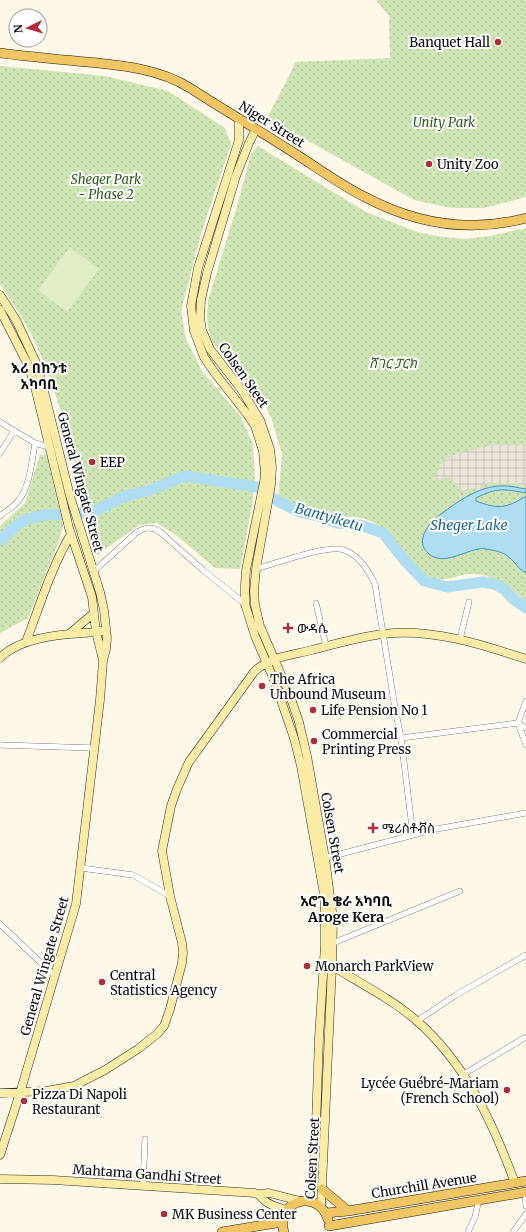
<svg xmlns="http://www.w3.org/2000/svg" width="526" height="1232" font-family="Merriweather,'Noto Sans Ethiopic',serif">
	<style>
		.grass { fill: url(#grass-dots) }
		.pitch { fill: #e1edc6 }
		.plaza { fill: url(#plaza-grid) }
		.water { fill: #b0ddf2; stroke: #3c95c4 }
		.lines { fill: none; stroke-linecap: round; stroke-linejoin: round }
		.river { stroke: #b0ddf2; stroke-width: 11 }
		.street-casing { stroke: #3d3d3d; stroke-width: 6 }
		.secondary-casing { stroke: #2c2c2c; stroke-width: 9 }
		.primary-casing { stroke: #1b1b1b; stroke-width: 10 }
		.street { stroke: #fff; stroke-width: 5.5 }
		.secondary { stroke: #faeca7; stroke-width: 8 }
		.primary { stroke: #f0c665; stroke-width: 9 }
		.poi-dot { fill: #b02c39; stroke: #fff; stroke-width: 1.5 }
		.labels { text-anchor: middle; stroke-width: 4; stroke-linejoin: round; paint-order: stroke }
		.poi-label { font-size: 13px; fill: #0a0a0a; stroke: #fff; text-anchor: start }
		.park-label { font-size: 13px; font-style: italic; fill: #2f5c1f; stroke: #fff }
		.street-label { font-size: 13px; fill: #0a0a0a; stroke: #fff }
		.neighbourhood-label { font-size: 14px; font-weight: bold; fill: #0a0a0a; stroke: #fff }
		.water-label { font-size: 14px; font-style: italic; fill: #1c6592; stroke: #fff }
	</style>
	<defs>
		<pattern id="grass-dots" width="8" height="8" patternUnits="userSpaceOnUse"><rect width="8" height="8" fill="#d0e5b5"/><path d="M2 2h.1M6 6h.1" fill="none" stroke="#b1c39a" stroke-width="1.8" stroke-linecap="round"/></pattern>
		<pattern id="plaza-grid" width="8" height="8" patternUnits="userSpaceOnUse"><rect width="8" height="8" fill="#ebe5d9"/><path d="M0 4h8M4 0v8" fill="none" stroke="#c8c3b9"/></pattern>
	</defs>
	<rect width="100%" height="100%" fill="#fef8e8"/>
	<path class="grass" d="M 376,0 L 526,0 L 526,197 L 485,208 L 451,208 L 414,200 L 267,118 L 290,74 L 295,62 L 390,58 L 389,16 Z
		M 0,66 L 105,76 L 168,91 L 225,128 L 231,144 L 201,234 L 181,311 L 186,339 L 202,371 L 241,417 L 253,444 L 255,477 L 252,506 L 240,569 L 215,568 L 176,535 L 157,523 L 139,525 L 97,555 C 79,487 66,411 37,347 C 28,325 13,304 0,284 Z
		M 258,146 L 366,212 L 417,232 L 442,237 L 465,239 L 490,236 L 526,228 L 526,602 C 513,592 499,579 483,575 C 462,569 443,587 423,577 C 409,569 405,553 395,542 C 389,535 380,526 372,522 C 359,514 344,519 330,515 C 326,514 321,511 316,510 C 304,506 291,502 278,499 L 282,454 L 272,420 L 262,398 L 221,355 L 214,344 L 209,333 L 207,317 L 208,301 L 237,206 L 251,154 Z
		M 40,455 L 47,455 L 63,526 L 59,541 L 28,618 L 0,633 L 0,526 L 25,503 Z"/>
	<path class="pitch" d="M 70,247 L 99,269 L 67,312 L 38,290 Z"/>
	<path class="plaza" d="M 517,444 L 526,446 L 526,485 L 521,488 L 518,488 L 519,486 L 517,483 L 492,483 L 481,485 L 480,487 L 481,489 L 479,490 L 477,489 L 471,488 L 460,493 L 455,482 L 452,483 L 449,477 L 446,479 L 445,477 L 439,480 L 438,478 L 434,480 L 433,479 L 435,476 L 434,474 L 438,472 L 437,471 L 440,468 L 439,466 L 443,462 L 442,460 L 461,452 L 493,445 Z"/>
	<path class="water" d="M 498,486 L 509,486 L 526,489 L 526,493 C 503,489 498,487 476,498 L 476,501 C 497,509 506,509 526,496 L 526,573 C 519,570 516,563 510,558 C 504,553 498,551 491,550 C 487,549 482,548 479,549 C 464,551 443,566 429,554 C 413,541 430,522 441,514 C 459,501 476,488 498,486 Z"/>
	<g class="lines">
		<path class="river" d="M 0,540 L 22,521 L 43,515 L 75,514 L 95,511 L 123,497 L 153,489 L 184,476 L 257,487 L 279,502 L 300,512 L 319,516 L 337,523 L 360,525 L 383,533 L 405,561 L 424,581 L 447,587 L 483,582 L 494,584 L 504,589 L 513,599 L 526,608"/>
		<g class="street-casing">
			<path id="street" d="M 0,422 L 35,443 C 32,460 30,486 19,500 C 15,506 6,511 0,516
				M 35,443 L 49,447
				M 0,453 L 14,431
				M 256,569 C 274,564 328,544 344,550 C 359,555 368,570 375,584 L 395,708 L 401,738 L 518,723 L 526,745
				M 93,572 L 137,532 C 145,528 150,526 159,531 L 203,570 L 245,604
				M 316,603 L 326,646
				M 460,639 L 469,602
				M 526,701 L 518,723 L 526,728
				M 0,745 L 94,748
				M 413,835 L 431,830 L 526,813
				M 325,858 L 413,835 L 401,738
				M 81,868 L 133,875 L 170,896
				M 0,924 L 55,976
				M 333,943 L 460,891
				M 417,1021 L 456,995 L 526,955
				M 464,1074 L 526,1037
				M 143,1186 L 145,1139
				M 525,1192 L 526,1206
				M 468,1232 L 475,1217 L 479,1199
				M 513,1232 L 526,1214"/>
		</g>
		<g class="secondary-casing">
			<path id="secondary" d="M 239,120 L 239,140 L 198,268 L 191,306 L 194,331 L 204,357 L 214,372 L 247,414 L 255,426 L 263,451 L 265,474 L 264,482 L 246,570 L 245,585 L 245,604 L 255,636 L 274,680 L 294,738 L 301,766 L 324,894 L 325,912 L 325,945 L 319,1038 L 315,1154 L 310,1201
				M 256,129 L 249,143 L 236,176 L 207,273 L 201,300 L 200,318 L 202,330 L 210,349 L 241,389 L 260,420 L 270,449 L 272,467 L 271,485 L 256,569 L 254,591 L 255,605 L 260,626 L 289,693 L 299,722 L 307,756 L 325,858 L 333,919 L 332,966 L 321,1207
				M 0,295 L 16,320 L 38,367 L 70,496 L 100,592 L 104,610 L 107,638 L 106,649 L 103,661 L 100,700 L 76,904 L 20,1093 L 0,1155
				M 0,310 L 28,365 L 34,383 L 69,528 L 92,597 L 96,632 L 103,660
				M 69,634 L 94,613
				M 26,642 C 40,605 51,568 71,534
				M 0,658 C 16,641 47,636 70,634 C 80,633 91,633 101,631
				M 328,965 L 332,966 C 360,983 393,1000 417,1021 C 466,1064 493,1123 515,1183
				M 0,1093 L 46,1091 L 74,1086 L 105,1070 L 138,1049 L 157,1034 L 164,1026 L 170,1009 L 182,963 L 183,953 L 182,943 L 170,896 L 162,851 L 171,806 L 177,789 L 189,762 L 254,672 C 268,657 292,655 312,650 C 335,644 359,637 383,634 C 432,628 480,644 526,659
				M 0,1179 L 53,1180 L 255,1193 C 261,1195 261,1197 265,1201 C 271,1206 280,1208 287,1210
				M 260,1194 L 269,1193 L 300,1201"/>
		</g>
		<g class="primary-casing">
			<path id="primary" d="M 0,53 C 25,56 51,59 76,61 C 116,65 156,67 190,88 C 224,110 257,129 291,151 C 315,166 339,184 365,197 C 416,224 470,233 526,218
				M 322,1189 L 348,1211
				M 326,1213 L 348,1211 L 526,1181
				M 329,1226 L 526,1192
				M 222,1232 L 282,1222
				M 284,1232 C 274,1202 317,1187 328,1219"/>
		</g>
		<use href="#street" class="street"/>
		<use href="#secondary" class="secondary"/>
		<use href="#primary" class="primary"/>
	</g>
	<g class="poi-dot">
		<circle cx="498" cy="42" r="4"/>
		<circle cx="429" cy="164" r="4"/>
		<circle cx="92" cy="462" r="4"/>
		<path d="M286 622h4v4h4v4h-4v4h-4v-4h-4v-4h4z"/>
		<circle cx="262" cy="686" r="4"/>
		<circle cx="313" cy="710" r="4"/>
		<circle cx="314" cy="741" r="4"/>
		<path d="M371 822h4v4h4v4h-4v4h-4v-4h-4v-4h4z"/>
		<circle cx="307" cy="966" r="4"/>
		<circle cx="102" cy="982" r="4"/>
		<circle cx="507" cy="1090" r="4"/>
		<circle cx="24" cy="1101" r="4"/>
		<circle cx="164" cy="1214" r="4"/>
	</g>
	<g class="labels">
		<g class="poi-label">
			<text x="490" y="47" text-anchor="end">Banquet Hall</text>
			<text x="437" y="169">Unity Zoo</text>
			<text x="100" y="467">EEP</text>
			<text x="297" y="633">ውዳሴ</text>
			<text x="270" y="684">The Africa<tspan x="270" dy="15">Unbound Museum</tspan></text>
			<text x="321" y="715">Life Pension No 1</text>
			<text x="322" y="739">Commercial<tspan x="322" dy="15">Printing Press</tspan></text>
			<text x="382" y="833">ሜሪስቶቭስ</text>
			<text x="315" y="971">Monarch ParkView</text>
			<text x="110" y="980">Central<tspan x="110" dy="15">Statistics Agency</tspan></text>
			<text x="499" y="1088" text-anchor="end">Lycée Guébré-Mariam<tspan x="499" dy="15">(French School)</tspan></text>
			<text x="32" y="1099">Pizza Di Napoli<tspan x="32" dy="15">Restaurant</tspan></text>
			<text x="172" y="1219">MK Business Center</text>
		</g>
		<g class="park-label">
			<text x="444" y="127">Unity Park</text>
			<text x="106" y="184">Sheger Park<tspan x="106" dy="15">- Phase 2</tspan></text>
			<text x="393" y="368">ሸገር ፓርክ</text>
		</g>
		<g class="street-label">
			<text transform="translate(272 124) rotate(32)" y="5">Niger Street</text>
			<text transform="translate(244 375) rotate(55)" y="5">Colsen Steet</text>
			<text transform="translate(81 482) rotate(75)" y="5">General Wingate Street</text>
			<text transform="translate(333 833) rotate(80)" y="5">Colsen Street</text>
			<text transform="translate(44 966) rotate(-74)" y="5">General Wingate Street</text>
			<text transform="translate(312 1158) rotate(-87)" y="5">Colsen Street</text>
			<text transform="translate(147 1174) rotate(4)" y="5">Mahtama Gandhi Street</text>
			<text transform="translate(424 1185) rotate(-9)" y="5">Churchill Avenue</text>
		</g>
		<g class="neighbourhood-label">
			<text x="39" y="373">እሪ በከንቱ<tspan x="39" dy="16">አካባቢ</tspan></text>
			<text x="346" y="906">አሮጌ ቄራ አካባቢ<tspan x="346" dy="16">Aroge Kera</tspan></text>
		</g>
		<g class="water-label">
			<text transform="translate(329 517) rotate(16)" y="5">Bantyiketu</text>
			<text x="469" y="530">Sheger Lake</text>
		</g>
	</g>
	<g transform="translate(28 28) rotate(265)"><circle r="19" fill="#ffffff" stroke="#9d9d9d"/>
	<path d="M0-3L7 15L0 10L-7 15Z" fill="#b02c39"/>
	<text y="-6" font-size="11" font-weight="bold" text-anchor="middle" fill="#0a0a0a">N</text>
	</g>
</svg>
